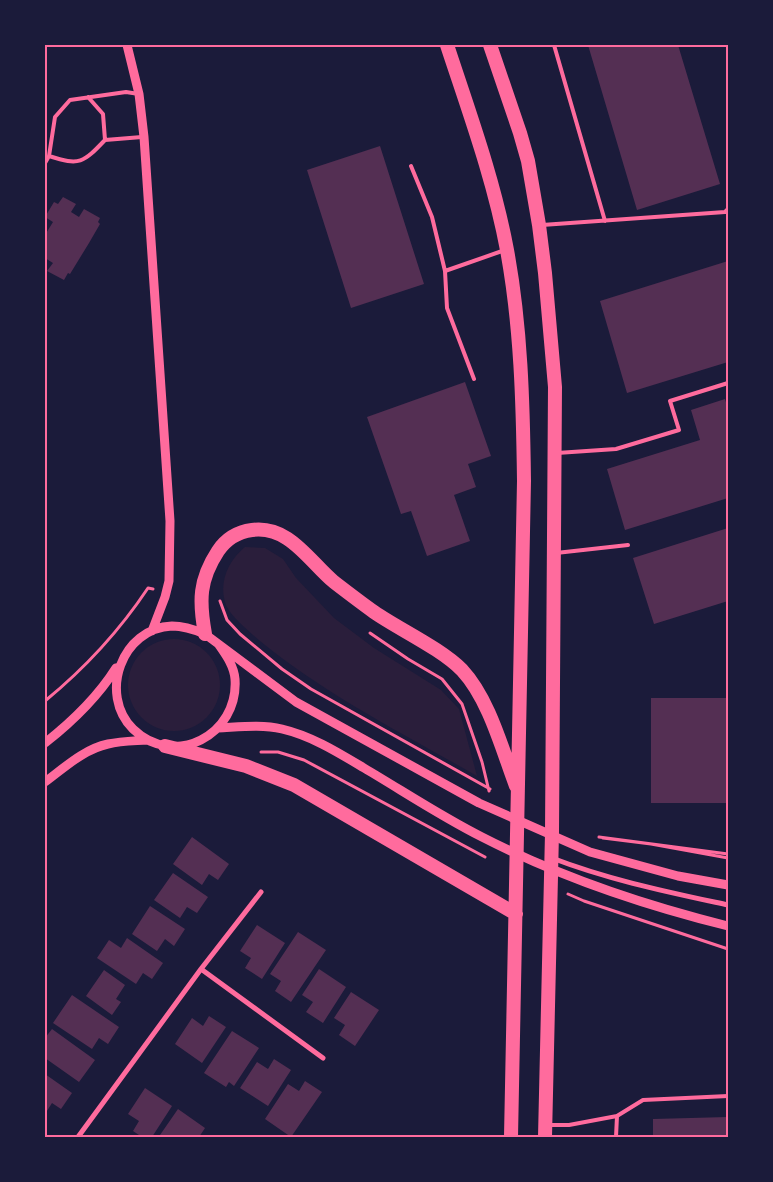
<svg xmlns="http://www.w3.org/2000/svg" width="773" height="1182" font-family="Literata,serif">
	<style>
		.green { fill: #2a1e3b }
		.building { fill: #542f53 }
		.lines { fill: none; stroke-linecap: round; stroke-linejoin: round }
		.path { stroke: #ff6b9d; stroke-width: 3 }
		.service { stroke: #ff6b9d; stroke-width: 4 }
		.minor { stroke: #ff6b9d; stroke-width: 5 }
		.tertiary { stroke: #ff6b9d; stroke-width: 9 }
		.trunk { stroke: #ff6b9d; stroke-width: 14 }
		.neatline { fill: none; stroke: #ff6b9d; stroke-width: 2 }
	</style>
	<rect width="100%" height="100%" fill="#1b1b3a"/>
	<path class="green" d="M 245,547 L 265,548 L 283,559 L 296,578 L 334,618 L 374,648 L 441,690 L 459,709 L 477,776 C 404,734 326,695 260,641 C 250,632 231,617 226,605 C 218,583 228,561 245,547 Z
		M128 685a46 46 0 1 1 92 0a46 46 0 1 1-92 0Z"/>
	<path class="building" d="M 588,45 L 678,45 L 720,184 L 637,210 Z
		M 380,146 L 424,284 L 351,308 L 307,170 Z
		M 63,197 L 76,204 L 71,212 L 79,217 L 84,209 L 100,218 L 98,222 L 100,224 L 89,243 L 70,274 L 68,273 L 64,280 L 47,271 L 53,263 L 45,258 L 45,235 L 53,222 L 45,217 L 54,202 L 58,204 Z
		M 728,261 L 728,362 L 627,393 L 600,301 Z
		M 465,382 L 491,456 L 468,464 L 476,487 L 454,495 L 470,541 L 427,556 L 411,511 L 401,514 L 367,417 Z
		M 725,399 L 728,409 L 728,498 L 625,530 L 607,469 L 700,440 L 691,410 Z
		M 728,528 L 728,601 L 654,624 L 633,558 Z
		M 651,698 L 728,698 L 728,803 L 651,803 Z
		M 192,837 L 229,864 L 218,880 L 209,874 L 202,885 L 173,864 Z
		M 173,873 L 208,897 L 197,913 L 187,907 L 180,918 L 154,900 Z
		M 150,906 L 185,929 L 174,946 L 165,939 L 157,951 L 132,934 Z
		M 257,925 L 285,943 L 262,979 L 245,968 L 251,958 L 240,951 Z
		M 298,932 L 326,950 L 291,1002 L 275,991 L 281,981 L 270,974 Z
		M 127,938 L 163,963 L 152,979 L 143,973 L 136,984 L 97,958 L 109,940 L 121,948 Z
		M 319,969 L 346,987 L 323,1023 L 306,1012 L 313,1002 L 302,995 Z
		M 104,970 L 125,985 L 116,999 L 121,1002 L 112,1015 L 86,996 Z
		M 351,992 L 379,1010 L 355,1046 L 339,1035 L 345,1025 L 334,1018 Z
		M 72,995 L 119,1027 L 108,1044 L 99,1038 L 92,1049 L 53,1023 Z
		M 209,1016 L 226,1027 L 202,1063 L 175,1044 L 192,1018 L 203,1026 Z
		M 52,1029 L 95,1060 L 79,1082 L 45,1058 L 45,1038 Z
		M 232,1031 L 259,1048 L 234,1086 L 229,1082 L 226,1087 L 204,1073 Z
		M 274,1059 L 291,1070 L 268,1106 L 240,1088 L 257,1062 L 268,1069 Z
		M 45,1074 L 72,1093 L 61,1109 L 52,1103 L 45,1114 Z
		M 305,1081 L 322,1092 L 291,1137 L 265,1119 L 288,1084 L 299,1091 Z
		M 145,1088 L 172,1106 L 152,1137 L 142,1137 L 133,1131 L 139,1121 L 128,1114 Z
		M 178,1109 L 205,1128 L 199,1137 L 164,1137 L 160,1135 Z
		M 728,1117 L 728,1137 L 653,1137 L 653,1119 Z"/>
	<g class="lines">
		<path class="path" d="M 220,601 L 227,620 L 240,634 L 282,669 L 311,689 L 490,789
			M 370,633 L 408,659 L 442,679 L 462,704 L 482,762 L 489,791
			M 45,701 C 84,669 120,630 148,588 L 153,589
			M 261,752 L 278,752 L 304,760 L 485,857
			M 599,837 L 728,854
			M 603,838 L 651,844 L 728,858
			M 568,894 L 584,901 L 728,949"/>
		<path class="service" d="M 554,45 L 605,221
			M 88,97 L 103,114 L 105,140
			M 49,156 C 80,166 83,163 105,140 L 142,137
			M 45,163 L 49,156 L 55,117 L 70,100 L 126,92 L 139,94
			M 411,166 L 432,217 L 445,271 L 447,308 L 474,379
			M 542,225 L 725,212 L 728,209
			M 445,271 L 505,250
			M 557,453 L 616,449 L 679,430 L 670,401 L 728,383
			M 556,553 L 628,545
			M 548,1125 L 569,1125 L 617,1116 L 643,1100 L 728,1096
			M 616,1137 L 617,1116"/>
		<path class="minor" d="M 552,858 C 609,880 668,892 728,905
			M 201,969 L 323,1058
			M 78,1137 L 201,969 L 261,892"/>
		<path class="tertiary" d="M 127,45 L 139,94 L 144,137 L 170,521 L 169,581 L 165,597 L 152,631
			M 219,645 C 226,655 234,666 235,679 C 239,735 174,769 133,729 C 98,694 122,628 172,626 C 184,626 193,629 205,634 L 296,702 L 479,803 L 590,852 L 678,876 L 728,885
			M 218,728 C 239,727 262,724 282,729 C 312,736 339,753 364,768 C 403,791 442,817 482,837 C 560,877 643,905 728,926
			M 45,743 C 73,721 97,698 116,668
			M 45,782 C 64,768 84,749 108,744 C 121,741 134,741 147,740"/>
		<path class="trunk" d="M 447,45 C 469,112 494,180 507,250 C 521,326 523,403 524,481 L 511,1137
			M 490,45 L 520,133 L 528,161 L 539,225 L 545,273 L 555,387 L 552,833 L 545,1137
			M 205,634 C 199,601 199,580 218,551 C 226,539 237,532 252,530 C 289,525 309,561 334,582 C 347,592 360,602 374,612 C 400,630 440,648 462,670 C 489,699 502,749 516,786
			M 165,746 L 246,766 L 294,785 L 516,914"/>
	</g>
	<rect width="773" height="1182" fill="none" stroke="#1b1b3a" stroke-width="92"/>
	<rect x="46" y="46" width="681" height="1090" class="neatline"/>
</svg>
